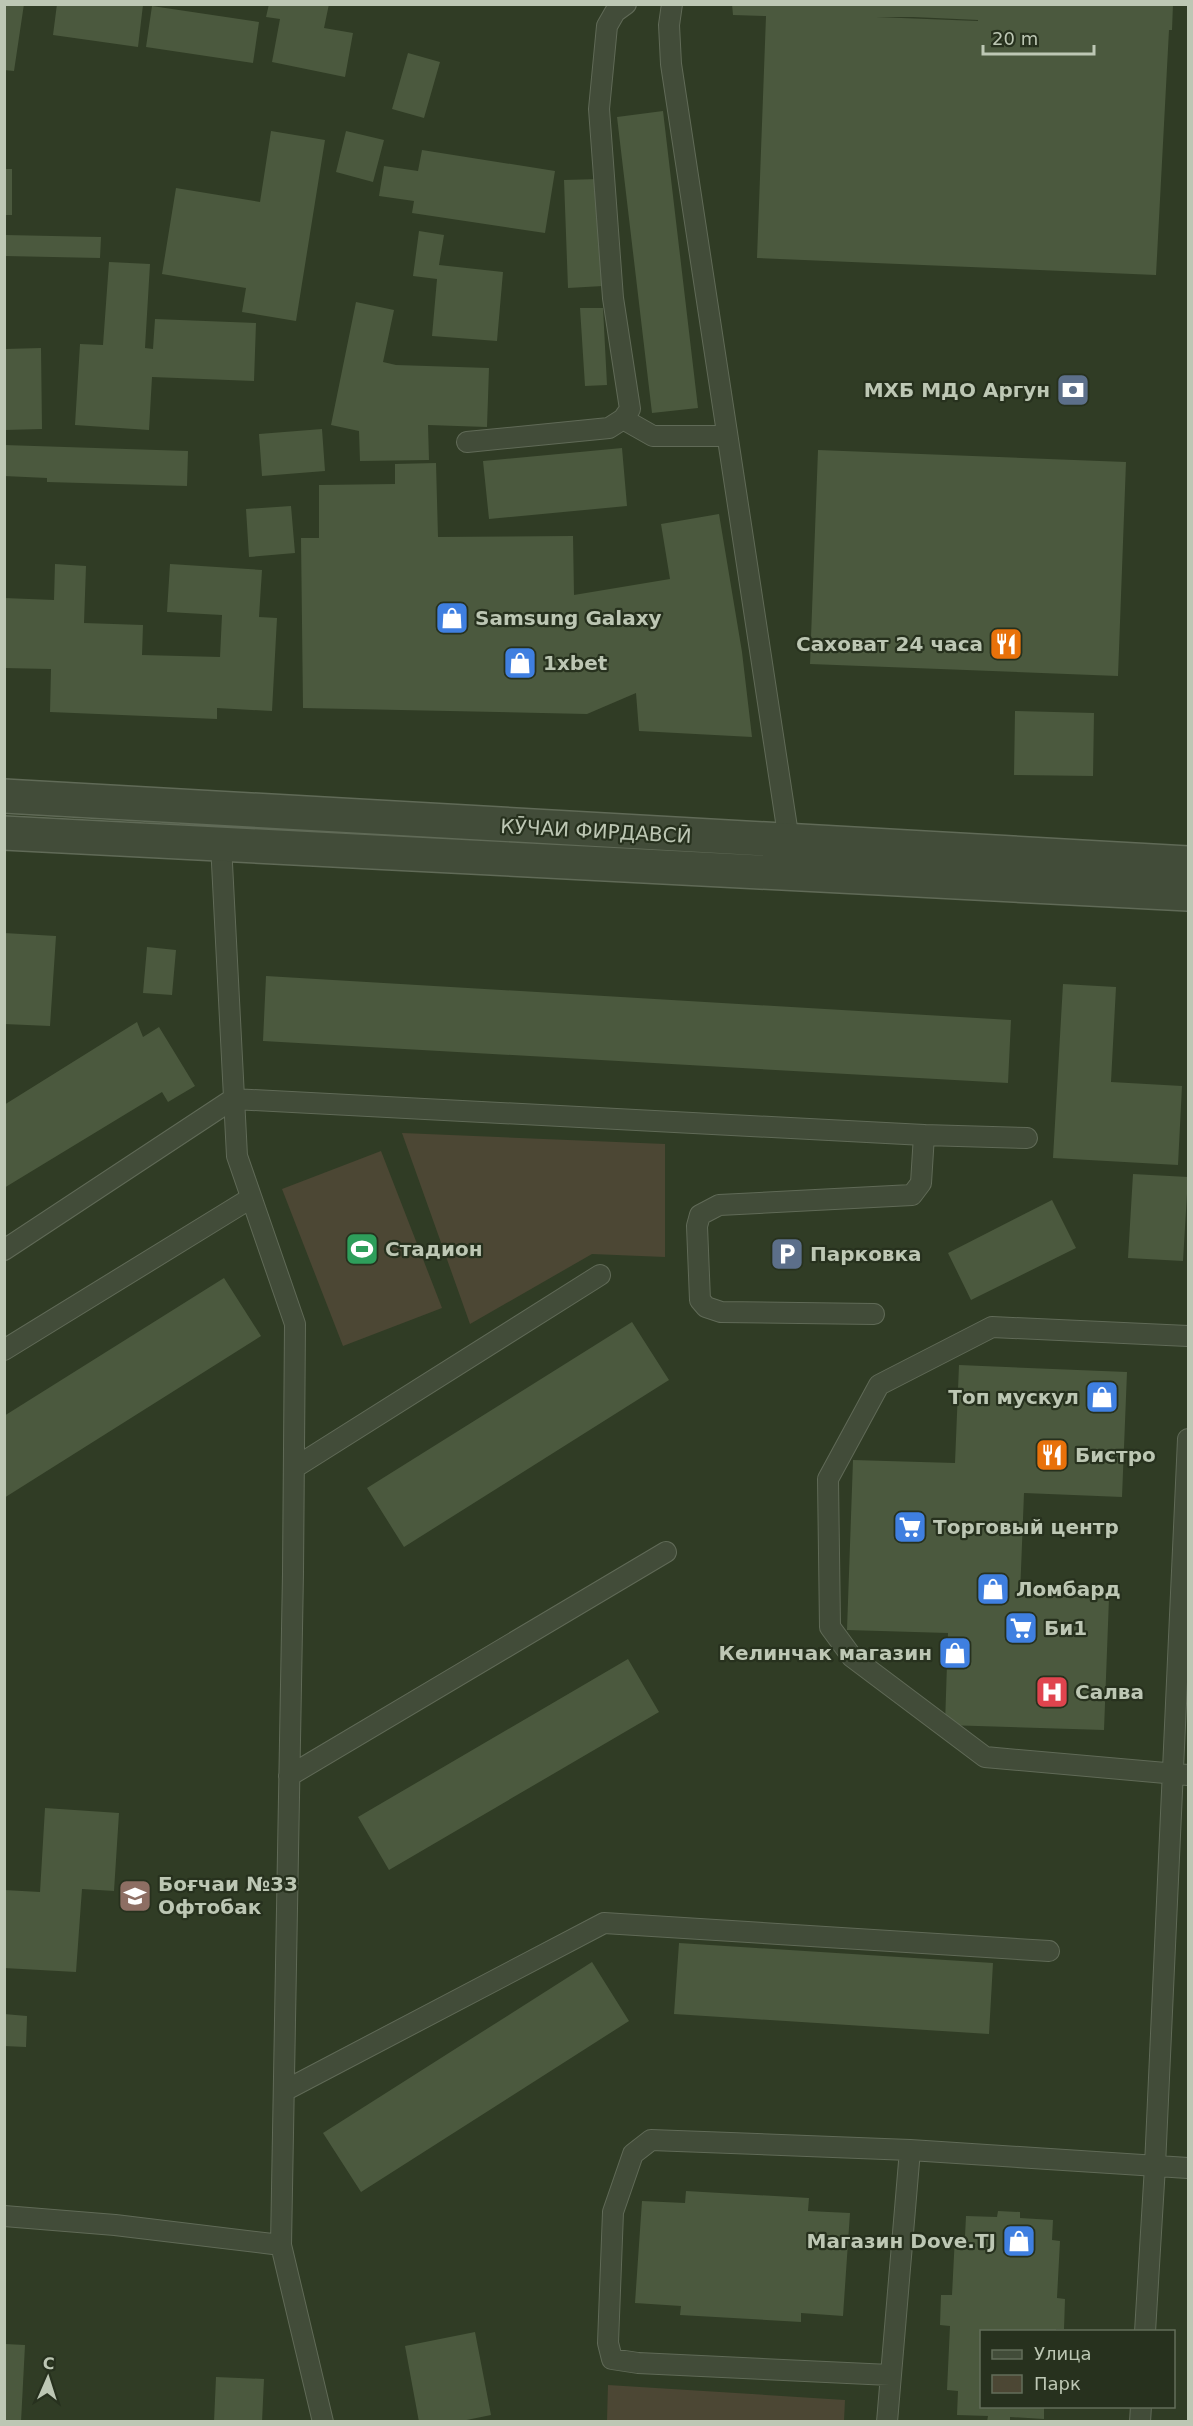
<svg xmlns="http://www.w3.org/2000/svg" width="1193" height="2426" font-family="'DejaVu Sans',sans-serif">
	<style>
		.green { fill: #4c4734 }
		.building { fill: #4b593e; fill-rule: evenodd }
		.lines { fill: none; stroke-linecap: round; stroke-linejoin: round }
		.service-casing { stroke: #606a57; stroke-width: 22 }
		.tertiary-casing { stroke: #606a57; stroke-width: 36 }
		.service { stroke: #424c39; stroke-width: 20 }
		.tertiary { stroke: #424c39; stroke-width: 33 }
		.labels { text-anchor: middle; stroke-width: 4.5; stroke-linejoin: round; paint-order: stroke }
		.poi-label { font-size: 20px; font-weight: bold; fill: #bdc7b4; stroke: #27311e; text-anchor: start }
		.street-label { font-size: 20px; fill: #bdc7b4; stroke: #27311e }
	</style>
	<rect width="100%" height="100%" fill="#303c25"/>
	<path class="green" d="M 402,1133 L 665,1144 L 665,1257 L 592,1254 L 470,1324 Z
		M 381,1151 L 442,1308 L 343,1346 L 282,1189 Z
		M 608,2385 L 845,2400 L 844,2421 L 607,2421 Z"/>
	<path class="building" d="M 4,4 L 24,4 L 14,71 L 4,70 Z
		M 57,4 L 143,5 L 138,47 L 53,35 Z
		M 269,4 L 329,4 L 324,28 L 353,33 L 345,77 L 272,62 L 280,19 L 266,17 Z
		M 732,4 L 1173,4 L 1172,30 L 1169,30 L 1156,275 L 757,258 L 766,16 L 733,15 ZM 876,17 L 913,17 L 978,20 L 978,21 Z
		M 152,6 L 259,22 L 253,63 L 146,47 Z
		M 408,53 L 440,62 L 424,118 L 392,109 Z
		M 663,111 L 698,408 L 652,413 L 617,117 Z
		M 271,131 L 325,140 L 296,321 L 242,312 L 246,288 L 162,274 L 176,188 L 260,202 Z
		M 346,131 L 384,140 L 373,182 L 336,172 Z
		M 422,150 L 555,171 L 545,233 L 412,213 L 414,201 L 379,196 L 384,166 L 418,171 Z
		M 4,169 L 12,169 L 12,215 L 4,215 Z
		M 599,179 L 603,286 L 568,288 L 564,180 Z
		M 419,231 L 444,235 L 439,265 L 503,272 L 497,341 L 432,336 L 437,279 L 413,276 Z
		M 5,235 L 101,237 L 100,258 L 5,256 Z
		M 109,262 L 150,264 L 145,348 L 153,349 L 155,319 L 256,323 L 254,381 L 152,377 L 149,430 L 75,425 L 80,344 L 103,345 Z
		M 356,302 L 394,310 L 383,362 L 396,365 L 489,368 L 487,427 L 428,425 L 429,460 L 360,461 L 359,431 L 331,425 Z
		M 580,308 L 603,308 L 607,385 L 585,386 Z
		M 41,348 L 42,429 L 5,430 L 5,349 Z
		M 322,429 L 325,471 L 262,476 L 259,434 Z
		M 4,445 L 188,451 L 187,486 L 47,482 L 47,478 L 4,476 Z
		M 622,448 L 627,506 L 489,519 L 483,461 Z
		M 818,450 L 1126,462 L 1118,676 L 810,664 Z
		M 436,463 L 438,537 L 573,536 L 574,595 L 670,579 L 661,524 L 719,514 L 742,652 L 752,737 L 639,731 L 636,693 L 587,714 L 303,708 L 301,538 L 319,538 L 319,485 L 395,484 L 395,464 Z
		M 291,506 L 295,553 L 249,557 L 246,509 Z
		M 55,564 L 86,566 L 84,623 L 143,625 L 142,655 L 220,657 L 222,615 L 167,612 L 170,564 L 262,570 L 259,617 L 277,618 L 272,711 L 217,708 L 217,719 L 50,712 L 51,669 L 4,668 L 4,598 L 54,600 Z
		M 1015,711 L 1094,713 L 1093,776 L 1014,775 Z
		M 4,933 L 56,936 L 50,1026 L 4,1024 Z
		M 147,947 L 176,950 L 172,995 L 143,993 Z
		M 266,976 L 1011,1020 L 1008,1083 L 263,1041 Z
		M 1063,984 L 1116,987 L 1111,1082 L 1182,1086 L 1178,1165 L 1053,1158 Z
		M 137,1022 L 143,1037 L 159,1027 L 195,1086 L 168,1102 L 162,1092 L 4,1188 L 4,1105 Z
		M 1133,1174 L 1188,1177 L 1183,1261 L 1128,1258 Z
		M 1052,1200 L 1076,1248 L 971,1300 L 948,1253 Z
		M 224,1278 L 261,1336 L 4,1498 L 4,1416 Z
		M 632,1322 L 669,1380 L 404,1547 L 367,1488 Z
		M 959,1365 L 1127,1372 L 1122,1497 L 1024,1493 L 1020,1595 L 1109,1598 L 1104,1730 L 945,1725 L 948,1633 L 847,1630 L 853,1460 L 955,1463 Z
		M 628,1659 L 659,1712 L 389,1870 L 358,1817 Z
		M 45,1808 L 119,1813 L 114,1891 L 82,1889 L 76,1972 L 4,1968 L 4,1890 L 40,1892 Z
		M 679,1943 L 993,1963 L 989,2034 L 674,2014 Z
		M 592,1962 L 629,2021 L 361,2192 L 323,2133 Z
		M 4,2014 L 27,2016 L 26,2047 L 4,2046 Z
		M 686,2191 L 809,2198 L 808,2211 L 850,2213 L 843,2316 L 801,2313 L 801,2322 L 680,2315 L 681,2306 L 635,2303 L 642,2201 L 685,2203 Z
		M 998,2211 L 1020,2212 L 1020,2218 L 1053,2220 L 1052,2240 L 1060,2241 L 1057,2298 L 1065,2299 L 1064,2329 L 1056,2329 L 1056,2332 L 982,2332 L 982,2406 L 1044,2406 L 1044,2419 L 1010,2417 L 1010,2422 L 987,2422 L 988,2416 L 957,2415 L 958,2391 L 947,2390 L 950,2326 L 940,2325 L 941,2295 L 952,2295 L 955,2236 L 965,2236 L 966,2216 L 997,2217 Z
		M 475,2332 L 491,2415 L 457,2422 L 419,2422 L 405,2346 Z
		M 5,2344 L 25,2345 L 21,2422 L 5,2422 Z
		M 216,2377 L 264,2379 L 262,2422 L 214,2422 Z"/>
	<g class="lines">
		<g class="service-casing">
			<path id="service" d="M 672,4 L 669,25 L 671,64 L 789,841
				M 623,419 L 653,436 L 727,436
				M 467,442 L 609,428 L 623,419 L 630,409 L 613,298 L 599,109 L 607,26 L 615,12 L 626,4
				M 221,844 L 237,1156 L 295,1324 L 293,1573 L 281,2245
				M 4,1250 L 233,1099 L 924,1135 L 1027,1138
				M 874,1314 L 721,1312 L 706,1307 L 700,1300 L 697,1226 L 700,1215 L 719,1205 L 912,1195 L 921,1183 L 924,1135
				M 1188,1336 L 992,1327 L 879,1385 L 828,1479 L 830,1627 L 852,1657 L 985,1757 L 1188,1775
				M 4,1350 L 251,1198
				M 294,1468 L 600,1275
				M 289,1776 L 666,1552
				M 284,2091 L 604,1923 L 1049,1951
				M 4,2216 L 115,2225 L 281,2245 L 323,2422
				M 1145,2332 L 1155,2166 L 1188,1439
				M 890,2375 L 638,2363 L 612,2359 L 608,2343 L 613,2212 L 633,2154 L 651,2140 L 910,2150
				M 887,2422 L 910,2150 L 1188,2168
				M 1140,2422 L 1141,2406"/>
		</g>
		<g class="tertiary-casing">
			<path id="tertiary" d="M 4,796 L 1188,863
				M 4,833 L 1188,894"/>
		</g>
		<use href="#service" class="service"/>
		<use href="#tertiary" class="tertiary"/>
	</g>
	<defs>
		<g id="bank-square" transform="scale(1.725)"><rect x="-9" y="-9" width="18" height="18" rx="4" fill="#5c6f8a" stroke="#27311e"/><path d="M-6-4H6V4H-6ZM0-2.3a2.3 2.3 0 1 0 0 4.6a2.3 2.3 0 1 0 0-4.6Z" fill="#fff"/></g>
		<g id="shop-square" transform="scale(1.725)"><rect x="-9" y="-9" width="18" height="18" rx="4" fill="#3f7fe0" stroke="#27311e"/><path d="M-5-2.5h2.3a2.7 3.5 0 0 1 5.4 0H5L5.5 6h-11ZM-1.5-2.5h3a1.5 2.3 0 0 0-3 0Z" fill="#fff"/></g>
		<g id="restaurant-square" transform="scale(1.725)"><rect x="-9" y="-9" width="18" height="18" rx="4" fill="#e8710a" stroke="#27311e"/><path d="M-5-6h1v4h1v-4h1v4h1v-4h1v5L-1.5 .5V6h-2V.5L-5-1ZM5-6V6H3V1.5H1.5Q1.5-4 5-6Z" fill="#fff"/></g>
		<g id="stadium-square" transform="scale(1.725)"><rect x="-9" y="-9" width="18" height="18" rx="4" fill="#2e9e5b" stroke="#27311e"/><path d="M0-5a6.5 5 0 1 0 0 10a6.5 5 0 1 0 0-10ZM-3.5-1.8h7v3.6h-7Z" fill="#fff"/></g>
		<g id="parking-square" transform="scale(1.725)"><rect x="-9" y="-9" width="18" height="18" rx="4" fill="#5c6f8a" stroke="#27311e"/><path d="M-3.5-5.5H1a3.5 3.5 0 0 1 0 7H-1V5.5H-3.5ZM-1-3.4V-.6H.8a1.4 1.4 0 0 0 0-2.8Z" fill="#fff"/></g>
		<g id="supermarket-square" transform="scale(1.725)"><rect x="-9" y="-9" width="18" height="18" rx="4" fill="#3f7fe0" stroke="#27311e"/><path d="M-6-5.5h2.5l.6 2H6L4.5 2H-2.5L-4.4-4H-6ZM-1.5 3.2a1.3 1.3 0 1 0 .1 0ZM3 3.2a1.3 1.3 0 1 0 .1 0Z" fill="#fff"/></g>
		<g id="hospital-square" transform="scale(1.725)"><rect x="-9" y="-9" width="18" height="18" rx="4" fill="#e0444e" stroke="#27311e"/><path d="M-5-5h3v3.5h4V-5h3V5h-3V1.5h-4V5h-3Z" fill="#fff"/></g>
		<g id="school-square" transform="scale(1.725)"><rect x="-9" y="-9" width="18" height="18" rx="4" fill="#8d6e63" stroke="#27311e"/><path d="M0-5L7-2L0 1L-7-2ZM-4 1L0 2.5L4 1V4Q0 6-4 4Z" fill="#fff"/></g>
	</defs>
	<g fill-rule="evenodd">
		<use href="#bank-square" x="1073" y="390"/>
		<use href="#shop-square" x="452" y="618"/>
		<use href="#restaurant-square" x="1006" y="644"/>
		<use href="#shop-square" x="520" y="663"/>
		<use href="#stadium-square" x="362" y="1249"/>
		<use href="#parking-square" x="787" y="1254"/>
		<use href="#shop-square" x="1102" y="1397"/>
		<use href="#restaurant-square" x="1052" y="1455"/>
		<use href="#supermarket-square" x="910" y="1527"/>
		<use href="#shop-square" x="993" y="1589"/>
		<use href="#supermarket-square" x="1021" y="1628"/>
		<use href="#shop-square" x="955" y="1653"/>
		<use href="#hospital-square" x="1052" y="1692"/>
		<use href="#school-square" x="135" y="1896"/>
		<use href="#shop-square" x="1019" y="2241"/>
	</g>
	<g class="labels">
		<g class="poi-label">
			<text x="1050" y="397" text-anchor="end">МХБ МДО Аргун</text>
			<text x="475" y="625">Samsung Galaxy</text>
			<text x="983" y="651" text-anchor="end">Саховат 24 часа</text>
			<text x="543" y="670">1xbet</text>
			<text x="385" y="1256">Стадион</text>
			<text x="810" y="1261">Парковка</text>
			<text x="1079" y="1404" text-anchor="end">Топ мускул</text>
			<text x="1075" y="1462">Бистро</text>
			<text x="933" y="1534">Торговый центр</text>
			<text x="1016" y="1596">Ломбард</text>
			<text x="1044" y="1635">Би1</text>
			<text x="932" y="1660" text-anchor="end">Келинчак магазин</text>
			<text x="1075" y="1699">Салва</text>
			<text x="158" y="1891">Боғчаи №33<tspan x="158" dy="23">Офтобак</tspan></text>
			<text x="996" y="2248" text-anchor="end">Магазин Dove.TJ</text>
		</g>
		<g class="street-label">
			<text transform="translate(596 831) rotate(3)" y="7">КӮЧАИ ФИРДАВСӢ</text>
		</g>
	</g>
	<rect width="1193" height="2426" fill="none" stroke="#bdc7b4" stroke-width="12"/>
	<rect x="980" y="2330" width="195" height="78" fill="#27311e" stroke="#636d5a" stroke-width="1.5"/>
	<rect x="992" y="2350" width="30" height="9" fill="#424c39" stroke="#636d5a" stroke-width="1.5"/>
	<text x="1034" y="2360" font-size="18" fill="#bdc7b4">Улица</text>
	<rect x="992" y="2375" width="30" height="18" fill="#4c4734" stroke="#636d5a" stroke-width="1.5"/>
	<text x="1034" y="2390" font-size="18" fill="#bdc7b4">Парк</text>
	<g transform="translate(48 2378) rotate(3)" stroke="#27311e" stroke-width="4.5" paint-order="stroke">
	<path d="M0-4.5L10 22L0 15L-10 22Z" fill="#bdc7b4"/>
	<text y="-9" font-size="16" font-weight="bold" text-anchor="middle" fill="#bdc7b4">С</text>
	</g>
	<path d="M983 45v9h111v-9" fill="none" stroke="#bdc7b4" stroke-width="3"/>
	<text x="992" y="45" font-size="18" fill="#bdc7b4" stroke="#27311e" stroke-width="4.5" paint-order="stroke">20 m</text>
</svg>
